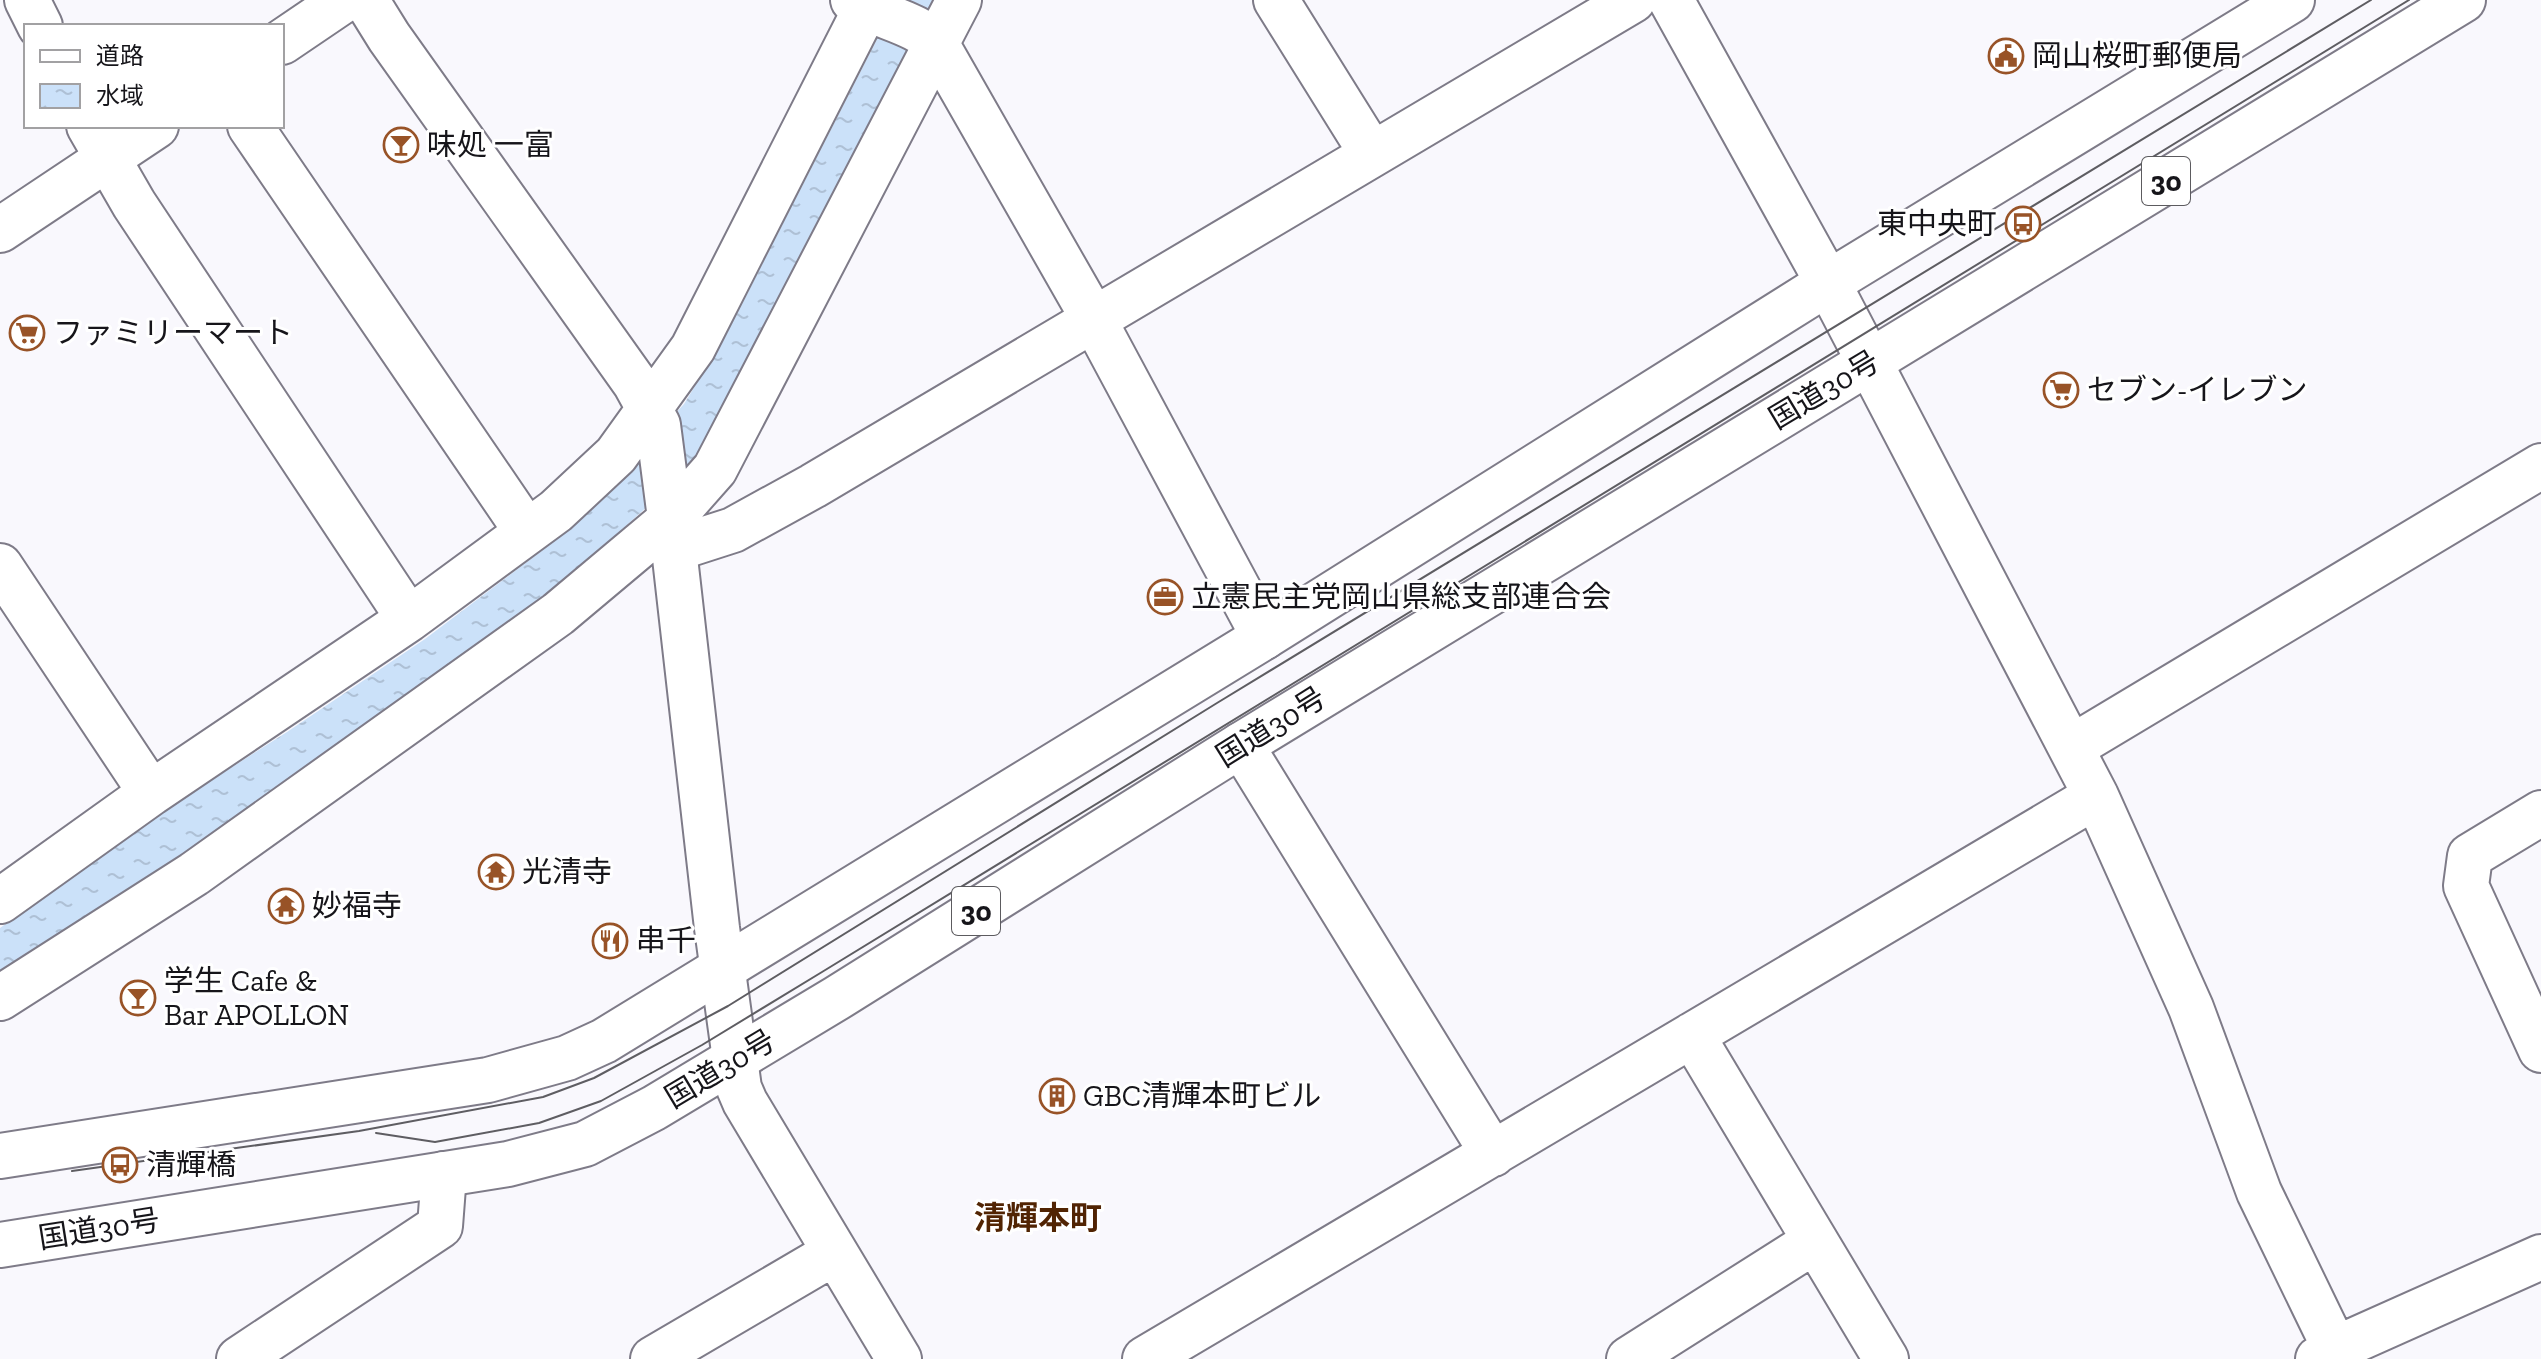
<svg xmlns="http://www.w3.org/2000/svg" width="2541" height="1359" font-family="'Zilla Slab','Noto Sans JP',serif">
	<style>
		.water { fill: url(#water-ripples) }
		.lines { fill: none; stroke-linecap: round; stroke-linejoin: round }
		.minor-casing { stroke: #7e7b88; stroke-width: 48 }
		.tertiary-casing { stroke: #7e7b88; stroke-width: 48 }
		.trunk-casing { stroke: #7e7b88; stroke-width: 48 }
		.minor { stroke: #fff; stroke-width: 44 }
		.tertiary { stroke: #fff; stroke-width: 44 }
		.trunk { stroke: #fff; stroke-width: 44 }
		.tram { stroke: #5e5d62; stroke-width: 2 }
		.labels { text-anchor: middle; stroke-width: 6; stroke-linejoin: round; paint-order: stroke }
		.shield { fill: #fff; stroke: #5c5b5f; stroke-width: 2 }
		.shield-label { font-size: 28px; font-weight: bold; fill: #16151a }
		.poi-label { font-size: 30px; fill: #16151a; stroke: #fff; text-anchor: start }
		.street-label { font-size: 30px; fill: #16151a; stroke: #fff }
		.neighbourhood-label { font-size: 32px; font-weight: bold; fill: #512403; stroke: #fff }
	</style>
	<defs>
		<pattern id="water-ripples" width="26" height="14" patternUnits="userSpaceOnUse" patternTransform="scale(2)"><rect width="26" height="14" fill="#cbe1f9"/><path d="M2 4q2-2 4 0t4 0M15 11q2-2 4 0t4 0" fill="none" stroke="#aec0d5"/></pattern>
	</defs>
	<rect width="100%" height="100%" fill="#f9f8fd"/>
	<path class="water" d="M 897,0 L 938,0 L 692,466 L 585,563 L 512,622 L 186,859 L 0,977 L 0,928 L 157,815 L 287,732 L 425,639 L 544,549 L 584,513 L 684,404 L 725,337 Z"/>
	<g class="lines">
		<g class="minor-casing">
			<path id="minor" d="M 27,0 L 40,26
				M 366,0 L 389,37 L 635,383 L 658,425 L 674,549 L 717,928 L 739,1088 L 745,1102 L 899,1359
				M 853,0 C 878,18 916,21 937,45 L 1093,318 L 1264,637
				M 1276,0 L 1372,154
				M 89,126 L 134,204 L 409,619
				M 250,126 L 527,532
				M 1828,283 L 2096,796 L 2191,1008 L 2259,1192 L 2340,1359
				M 674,549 L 733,530 L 813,486 L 1633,0
				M 0,566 L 151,793
				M 1241,745 L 1493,1154
				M 2072,747 L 2541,466
				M 2541,813 L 2470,856 L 2466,886 L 2541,1050
				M 0,901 L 151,793 L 409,619 L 556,511 L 616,455 L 693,348 L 870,0
				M 0,998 L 194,874 L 558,614 L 670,520 L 715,469 L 959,0
				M 1692,1035 L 1886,1359
				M 239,1359 L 440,1226 L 444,1174
				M 653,1359 L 834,1253
				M 1145,1359 L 2096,796
				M 1629,1359 L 1815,1241
				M 2318,1359 L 2335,1349 L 2541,1257"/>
		</g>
		<g class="tertiary-casing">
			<path id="tertiary" d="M 1671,0 L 1828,283
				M 282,42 L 344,0
				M 0,230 L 156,126"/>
		</g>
		<g class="trunk-casing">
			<path id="trunk" d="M 0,1156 L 488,1080 L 567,1058 L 604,1041 L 1264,637 L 1828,283 L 2292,0
				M 0,1245 L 508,1164 L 585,1144 L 654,1108 L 837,998 L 1241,745 L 2463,0"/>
		</g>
		<use href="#minor" class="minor"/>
		<use href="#tertiary" class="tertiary"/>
		<use href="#trunk" class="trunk"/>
		<path class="tram" d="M 376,1133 L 435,1142 L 539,1123 L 601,1101 L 702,1045 L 822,972 L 2409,0
			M 72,1171 L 359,1131 L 543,1097 L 594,1078 L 728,1006 L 1217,703 L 2371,0"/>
	</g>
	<defs>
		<g id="civic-ring" transform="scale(1.8)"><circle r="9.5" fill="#fff" stroke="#985327" stroke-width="1.5"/><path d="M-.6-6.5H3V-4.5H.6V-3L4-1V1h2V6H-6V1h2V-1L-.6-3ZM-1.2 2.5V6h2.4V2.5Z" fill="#985327"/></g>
		<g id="bar-ring" transform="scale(1.8)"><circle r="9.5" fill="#fff" stroke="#985327" stroke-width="1.5"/><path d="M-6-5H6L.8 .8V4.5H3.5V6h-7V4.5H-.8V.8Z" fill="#985327"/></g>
		<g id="bus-ring" transform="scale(1.8)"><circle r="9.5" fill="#fff" stroke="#985327" stroke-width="1.5"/><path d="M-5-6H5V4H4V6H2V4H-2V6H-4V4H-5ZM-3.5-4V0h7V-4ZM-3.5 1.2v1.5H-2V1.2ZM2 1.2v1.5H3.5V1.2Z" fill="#985327"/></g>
		<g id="supermarket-ring" transform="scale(1.8)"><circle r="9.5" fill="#fff" stroke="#985327" stroke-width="1.5"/><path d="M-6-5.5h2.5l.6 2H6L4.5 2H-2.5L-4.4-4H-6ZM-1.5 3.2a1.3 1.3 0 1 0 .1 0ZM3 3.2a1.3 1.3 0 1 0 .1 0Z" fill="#985327"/></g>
		<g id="office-ring" transform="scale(1.8)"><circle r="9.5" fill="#fff" stroke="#985327" stroke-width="1.5"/><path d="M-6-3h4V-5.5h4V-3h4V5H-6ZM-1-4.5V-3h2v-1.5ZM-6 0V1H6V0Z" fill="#985327"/></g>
		<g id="temple-ring" transform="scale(1.8)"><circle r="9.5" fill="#fff" stroke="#985327" stroke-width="1.5"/><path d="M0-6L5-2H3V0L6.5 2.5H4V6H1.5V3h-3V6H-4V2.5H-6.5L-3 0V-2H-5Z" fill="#985327"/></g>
		<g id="restaurant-ring" transform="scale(1.8)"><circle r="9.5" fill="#fff" stroke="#985327" stroke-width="1.5"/><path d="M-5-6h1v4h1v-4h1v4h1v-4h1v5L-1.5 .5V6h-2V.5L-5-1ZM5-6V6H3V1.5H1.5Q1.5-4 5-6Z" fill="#985327"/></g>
		<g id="building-ring" transform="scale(1.8)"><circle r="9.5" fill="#fff" stroke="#985327" stroke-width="1.5"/><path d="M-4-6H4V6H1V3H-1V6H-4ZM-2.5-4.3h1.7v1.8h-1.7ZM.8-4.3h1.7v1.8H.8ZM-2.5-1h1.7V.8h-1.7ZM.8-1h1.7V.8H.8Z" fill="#985327"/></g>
	</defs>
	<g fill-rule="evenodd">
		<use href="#civic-ring" x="2006" y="56"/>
		<use href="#bar-ring" x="401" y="145"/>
		<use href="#bus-ring" x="2023" y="224"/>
		<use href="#supermarket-ring" x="27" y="333"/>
		<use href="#supermarket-ring" x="2061" y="390"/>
		<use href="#office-ring" x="1165" y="597"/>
		<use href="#temple-ring" x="496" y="872"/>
		<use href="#temple-ring" x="286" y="906"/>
		<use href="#restaurant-ring" x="610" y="941"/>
		<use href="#bar-ring" x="138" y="998"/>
		<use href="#building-ring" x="1057" y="1096"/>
		<use href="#bus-ring" x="120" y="1165"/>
	</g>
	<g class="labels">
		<g class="shield">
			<rect x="2142" y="157" width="48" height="48" rx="6"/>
			<rect x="952" y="887" width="48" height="48" rx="6"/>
		</g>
		<g class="shield-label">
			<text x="2166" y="191">30</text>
			<text x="976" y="921">30</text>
		</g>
		<g class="poi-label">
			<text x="2032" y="66">岡山桜町郵便局</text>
			<text x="427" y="155">味処 一富</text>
			<text x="1997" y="234" text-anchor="end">東中央町</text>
			<text x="53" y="343">ファミリーマート</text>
			<text x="2087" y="400">セブン-イレブン</text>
			<text x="1191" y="607">立憲民主党岡山県総支部連合会</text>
			<text x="522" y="882">光清寺</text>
			<text x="312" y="916">妙福寺</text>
			<text x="636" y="951">串千</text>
			<text x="164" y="991">学生 Cafe &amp;<tspan x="164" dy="34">Bar APOLLON</tspan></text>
			<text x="1083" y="1106">GBC清輝本町ビル</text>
			<text x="146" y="1175">清輝橋</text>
		</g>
		<g class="street-label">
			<text transform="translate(1824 390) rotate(-31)" y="10">国道30号</text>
			<text transform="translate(1271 727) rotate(-32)" y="10">国道30号</text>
			<text transform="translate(720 1069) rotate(-31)" y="10">国道30号</text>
			<text transform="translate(99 1229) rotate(-9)" y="10">国道30号</text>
		</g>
		<g class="neighbourhood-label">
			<text x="1038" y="1229">清輝本町</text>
		</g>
	</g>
	<rect x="24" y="24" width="260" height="104" fill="#ffffff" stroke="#a2a1a3" stroke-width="2"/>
	<rect x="40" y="50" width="40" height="12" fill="#ffffff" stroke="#a2a1a3" stroke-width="2"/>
	<text x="96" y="64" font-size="24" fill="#16151a">道路</text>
	<rect x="40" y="84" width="40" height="24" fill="url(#water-ripples)" stroke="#a2a1a3" stroke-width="2"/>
	<text x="96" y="104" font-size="24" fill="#16151a">水域</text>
</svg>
